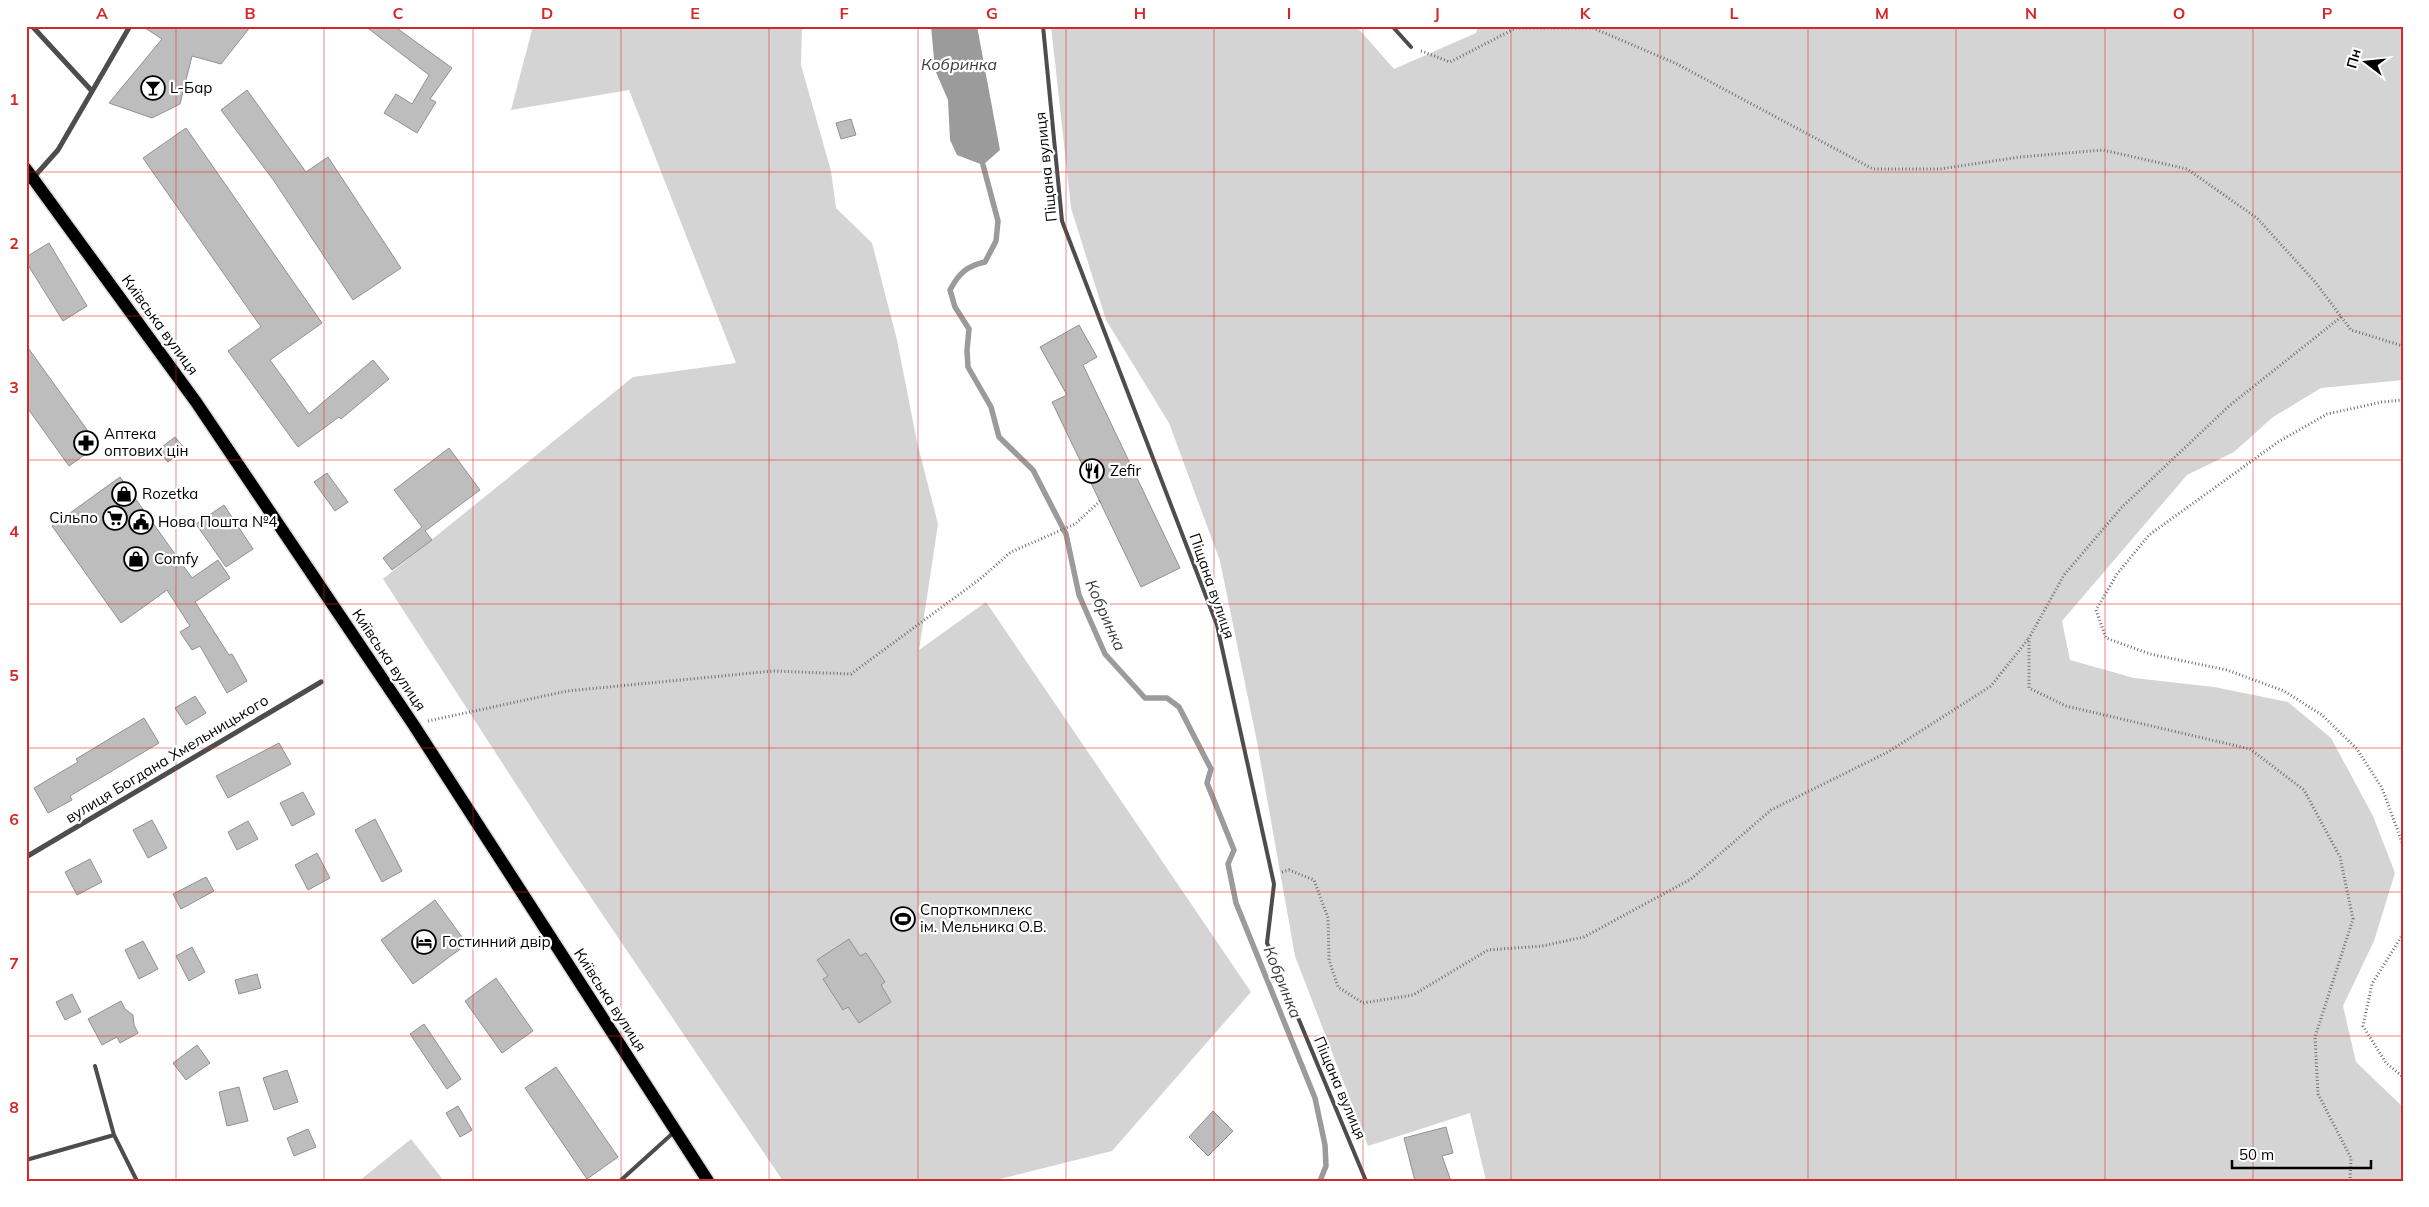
<svg xmlns="http://www.w3.org/2000/svg" width="2429" height="1207" font-family="Mulish,sans-serif">
	<style>
		.green { fill: #d4d4d4 }
		.water { fill: #9b9b9b }
		.lines { fill: none; stroke-linecap: round; stroke-linejoin: round }
		.stream { stroke: #9b9b9b; stroke-width: 5.5 }
		.building { fill: #bdbdbd; stroke: #919191 }
		.primary-casing { stroke: #dbdbdb; stroke-width: 15 }
		.path { stroke: #6f6f6f; stroke-width: 3; stroke-dasharray: 1 2.5; stroke-linecap: butt }
		.service { stroke: #4d4d4d; stroke-width: 4 }
		.minor { stroke: #4d4d4d; stroke-width: 5 }
		.primary { stroke: #000; stroke-width: 12 }
		.grid { fill: none; stroke: #d62828; stroke-width: 1; stroke-opacity: 0.55 }
		.labels { text-anchor: middle; stroke-width: 4.5; stroke-linejoin: round; paint-order: stroke }
		.poi-label { font-size: 15px; fill: #000; stroke: #fff; text-anchor: start }
		.street-label { font-size: 15px; fill: #000; stroke: #fff }
		.water-label { font-size: 16px; font-style: italic; fill: #3c3c3c; stroke: #fff }
		.neatline { fill: none; stroke: #d62828; stroke-width: 2 }
		.grid-label { font-size: 16px; text-anchor: middle; font-weight: bold; fill: #d62828 }
	</style>
	<rect width="100%" height="100%" fill="#fff"/>
	<path class="green" d="M 533,26 L 802,26 L 801,65 L 831,171 L 836,208 L 872,243 L 897,340 L 917,442 L 938,524 L 919,650 L 986,602 L 1251,992 L 1112,1151 L 992,1181 L 783,1181 L 556,846 L 383,579 L 633,377 L 736,363 L 629,90 L 511,110 Z
		M 1051,26 L 1356,26 L 1394,69 L 1476,33 L 1478,26 L 2403,26 L 2403,380 L 2321,388 L 2273,417 L 2234,452 L 2187,475 L 2062,621 L 2070,660 L 2134,678 L 2214,687 L 2288,702 L 2331,738 L 2373,816 L 2395,873 L 2374,941 L 2343,1006 L 2356,1062 L 2403,1107 L 2403,1181 L 1486,1181 L 1470,1113 L 1368,1146 L 1295,956 L 1257,742 L 1220,561 L 1169,423 L 1106,320 L 1071,208 Z
		M 411,1139 L 444,1181 L 359,1181 Z"/>
	<path class="water" d="M 931,26 L 977,26 L 1000,150 L 983,165 L 957,155 L 950,140 L 948,100 L 935,70 Z"/>
	<g class="lines">
		<path class="stream" d="M 983,165 L 998,221 L 996,241 L 985,262 C 967,266 959,273 950,290 L 955,307 L 969,329 L 967,350 L 968,367 L 991,407 L 999,437 L 1033,470 L 1066,534 L 1079,595 L 1105,654 L 1145,698 L 1167,698 L 1179,707 L 1211,769 L 1207,783 L 1234,850 L 1228,864 L 1236,903 L 1315,1098 L 1325,1145 L 1326,1166 L 1320,1181"/>
	</g>
	<path class="building" d="M 142,26 L 251,26 L 221,64 L 192,56 L 180,104 L 152,118 L 109,103 L 162,39 Z
		M 365,26 L 394,26 L 452,68 L 430,99 L 436,102 L 417,133 L 384,113 L 396,94 L 412,104 L 429,75 Z
		M 247,90 L 306,172 L 328,157 L 401,268 L 353,300 L 274,181 L 221,110 Z
		M 851,119 L 856,135 L 841,139 L 836,123 Z
		M 186,128 L 322,323 L 270,360 L 309,414 L 373,360 L 389,379 L 341,419 L 339,417 L 298,447 L 228,351 L 261,327 L 143,158 Z
		M 49,243 L 87,306 L 63,321 L 26,262 L 26,257 Z
		M 1079,325 L 1097,357 L 1083,365 L 1180,568 L 1141,587 L 1052,402 L 1067,395 L 1040,347 Z
		M 26,345 L 98,445 L 69,466 L 26,406 Z
		M 175,437 L 185,449 L 168,462 L 158,450 Z
		M 449,448 L 480,490 L 425,531 L 432,540 L 392,570 L 383,558 L 422,527 L 394,490 Z
		M 327,473 L 348,502 L 335,511 L 314,482 Z
		M 120,477 L 192,578 L 218,560 L 230,578 L 195,602 L 229,655 L 232,654 L 247,681 L 227,693 L 200,646 L 192,650 L 180,632 L 190,626 L 167,590 L 121,623 L 52,526 Z
		M 224,505 L 253,549 L 226,567 L 196,524 Z
		M 195,696 L 206,713 L 186,725 L 175,708 Z
		M 144,718 L 159,743 L 70,796 L 72,800 L 48,813 L 34,788 L 78,762 L 76,759 Z
		M 279,743 L 291,764 L 228,798 L 216,776 Z
		M 303,792 L 315,814 L 292,826 L 280,803 Z
		M 375,819 L 402,871 L 382,882 L 355,830 Z
		M 152,820 L 167,848 L 148,858 L 133,830 Z
		M 248,821 L 258,839 L 237,850 L 228,832 Z
		M 317,853 L 330,878 L 308,890 L 295,865 Z
		M 90,859 L 102,882 L 77,895 L 65,872 Z
		M 206,877 L 214,891 L 181,909 L 173,894 Z
		M 435,900 L 467,944 L 413,984 L 381,940 Z
		M 849,939 L 860,956 L 866,953 L 885,982 L 881,985 L 891,1002 L 859,1023 L 848,1007 L 843,1010 L 823,979 L 828,976 L 817,960 Z
		M 143,941 L 158,969 L 139,979 L 125,950 Z
		M 192,947 L 205,972 L 189,981 L 176,956 Z
		M 257,974 L 261,988 L 239,994 L 235,980 Z
		M 496,978 L 533,1031 L 502,1053 L 465,1001 Z
		M 72,994 L 81,1012 L 65,1020 L 56,1002 Z
		M 121,1001 L 125,1009 L 133,1015 L 134,1025 L 138,1033 L 120,1043 L 117,1037 L 102,1045 L 88,1019 Z
		M 424,1024 L 461,1079 L 447,1089 L 410,1034 Z
		M 197,1045 L 210,1063 L 186,1080 L 173,1063 Z
		M 556,1067 L 618,1157 L 587,1179 L 525,1088 Z
		M 287,1070 L 298,1102 L 274,1110 L 263,1078 Z
		M 239,1087 L 248,1121 L 227,1126 L 219,1092 Z
		M 458,1106 L 472,1130 L 460,1137 L 446,1113 Z
		M 1213,1111 L 1233,1131 L 1208,1156 L 1189,1137 Z
		M 1446,1127 L 1453,1153 L 1442,1156 L 1451,1181 L 1415,1181 L 1404,1138 Z
		M 308,1129 L 316,1147 L 294,1156 L 287,1138 Z"/>
	<g class="lines">
		<g class="primary-casing">
			<path id="primary" d="M 26,169 L 196,402 L 413,724 L 708,1181"/>
		</g>
		<path class="path" d="M 1421,51 L 1450,62 L 1516,28 L 1593,28 L 1677,64 L 1873,169 L 1940,169 L 2020,157 L 2103,150 L 2187,169 L 2257,218 L 2316,283 L 2351,330 L 2403,346
			M 2341,317 L 2229,406 L 2121,508 L 2064,575 L 2029,638 L 2029,688 L 2066,706 L 2250,749 L 2304,790 L 2340,857 L 2353,919 L 2315,1037 L 2318,1094 L 2351,1158 L 2350,1181
			M 2403,400 L 2382,402 L 2327,414 L 2278,442 L 2149,535 L 2117,574 L 2096,610 L 2106,638 L 2150,654 L 2227,670 L 2284,691 L 2322,715 L 2357,749 L 2382,788 L 2403,845
			M 428,721 L 567,691 L 773,671 L 851,674 L 980,579 L 1011,552 L 1075,524 L 1100,501
			M 1282,872 L 1289,870 L 1314,880 L 1328,918 L 1329,960 L 1338,987 L 1363,1003 L 1413,995 L 1488,950 L 1542,946 L 1584,937 L 1691,879 L 1771,810 L 1888,752 L 1991,686 L 2029,638
			M 2403,934 L 2372,984 L 2363,1026 L 2386,1063 L 2403,1077"/>
		<path class="service" d="M 1043,26 L 1062,221 L 1217,625 L 1274,884 L 1267,943 L 1366,1181
			M 1392,26 L 1411,47
			M 95,1066 L 114,1135
			M 26,1160 L 114,1135 L 137,1181
			M 620,1181 L 673,1133"/>
		<path class="minor" d="M 32,26 L 91,90
			M 33,178 L 58,150 L 130,26
			M 26,857 L 321,682"/>
		<use href="#primary" class="primary"/>
	</g>
	<path class="grid" d="M 176,26 L 176,1181M 324,26 L 324,1181M 473,26 L 473,1181M 621,26 L 621,1181M 769,26 L 769,1181M 918,26 L 918,1181M 1066,26 L 1066,1181M 1214,26 L 1214,1181M 1363,26 L 1363,1181M 1511,26 L 1511,1181M 1660,26 L 1660,1181M 1808,26 L 1808,1181M 1956,26 L 1956,1181M 2105,26 L 2105,1181M 2253,26 L 2253,1181M 26,172 L 2403,172M 26,316 L 2403,316M 26,460 L 2403,460M 26,604 L 2403,604M 26,748 L 2403,748M 26,892 L 2403,892M 26,1036 L 2403,1036"/>
	<defs>
		<g id="bar-ring" transform="scale(1.25)"><circle r="9.5" fill="#fff" stroke="#000" stroke-width="1.5"/><path d="M-6-5H6L.8 .8V4.5H3.5V6h-7V4.5H-.8V.8Z" fill="#000"/></g>
		<g id="pharmacy-ring" transform="scale(1.25)"><circle r="9.5" fill="#fff" stroke="#000" stroke-width="1.5"/><path d="M-2-6h4v4h4v4h-4v4h-4v-4h-4v-4h4Z" fill="#000"/></g>
		<g id="restaurant-ring" transform="scale(1.25)"><circle r="9.5" fill="#fff" stroke="#000" stroke-width="1.5"/><path d="M-5-6h1v4h1v-4h1v4h1v-4h1v5L-1.5 .5V6h-2V.5L-5-1ZM5-6V6H3V1.5H1.5Q1.5-4 5-6Z" fill="#000"/></g>
		<g id="shop-ring" transform="scale(1.25)"><circle r="9.5" fill="#fff" stroke="#000" stroke-width="1.5"/><path d="M-5-2.5h2.3a2.7 3.5 0 0 1 5.4 0H5L5.5 6h-11ZM-1.5-2.5h3a1.5 2.3 0 0 0-3 0Z" fill="#000"/></g>
		<g id="supermarket-ring" transform="scale(1.25)"><circle r="9.5" fill="#fff" stroke="#000" stroke-width="1.5"/><path d="M-6-5.5h2.5l.6 2H6L4.5 2H-2.5L-4.4-4H-6ZM-1.5 3.2a1.3 1.3 0 1 0 .1 0ZM3 3.2a1.3 1.3 0 1 0 .1 0Z" fill="#000"/></g>
		<g id="civic-ring" transform="scale(1.25)"><circle r="9.5" fill="#fff" stroke="#000" stroke-width="1.5"/><path d="M-.6-6.5H3V-4.5H.6V-3L4-1V1h2V6H-6V1h2V-1L-.6-3ZM-1.2 2.5V6h2.4V2.5Z" fill="#000"/></g>
		<g id="stadium-ring" transform="scale(1.25)"><circle r="9.5" fill="#fff" stroke="#000" stroke-width="1.5"/><path d="M0-5a6.5 5 0 1 0 0 10a6.5 5 0 1 0 0-10ZM-3.5-1.8h7v3.6h-7Z" fill="#000"/></g>
		<g id="hotel-ring" transform="scale(1.25)"><circle r="9.5" fill="#fff" stroke="#000" stroke-width="1.5"/><path d="M-6-4.5h1.5V1H6V5H4.5V3h-9V5H-6ZM-4 0a1.8 1.8 0 1 1 3.6 0ZM.5 0V-2.5h3Q6-2.5 6 0Z" fill="#000"/></g>
	</defs>
	<g fill-rule="evenodd">
		<use href="#bar-ring" x="153" y="88"/>
		<use href="#pharmacy-ring" x="86" y="443"/>
		<use href="#restaurant-ring" x="1092" y="471"/>
		<use href="#shop-ring" x="124" y="494"/>
		<use href="#supermarket-ring" x="115" y="518"/>
		<use href="#civic-ring" x="141" y="522"/>
		<use href="#shop-ring" x="136" y="559"/>
		<use href="#stadium-ring" x="903" y="919"/>
		<use href="#hotel-ring" x="424" y="942"/>
	</g>
	<g class="labels">
		<g class="poi-label">
			<text x="170" y="93">L-Бар</text>
			<text x="104" y="439">Аптека<tspan x="104" dy="17">оптових цін</tspan></text>
			<text x="1110" y="476">Zefir</text>
			<text x="142" y="499">Rozetka</text>
			<text x="98" y="523" text-anchor="end">Сільпо</text>
			<text x="158" y="527">Нова Пошта №4</text>
			<text x="154" y="564">Comfy</text>
			<text x="920" y="915">Спорткомплекс<tspan x="920" dy="17">ім. Мельника О.В.</tspan></text>
			<text x="442" y="947">Гостинний двір</text>
		</g>
		<g class="street-label">
			<text transform="translate(1046 167) rotate(-96)" y="5">Піщана вулиця</text>
			<text transform="translate(160 325) rotate(54)" y="5">Київська вулиця</text>
			<text transform="translate(1212 586) rotate(71)" y="5">Піщана вулиця</text>
			<text transform="translate(389 660) rotate(56)" y="5">Київська вулиця</text>
			<text transform="translate(167 759) rotate(-31)" y="5">вулиця Богдана Хмельницького</text>
			<text transform="translate(610 1000) rotate(57)" y="5">Київська вулиця</text>
			<text transform="translate(1340 1088) rotate(67)" y="5">Піщана вулиця</text>
		</g>
		<g class="water-label">
			<text x="959" y="70">Кобринка</text>
			<text transform="translate(1106 615) rotate(66)" y="6">Кобринка</text>
			<text transform="translate(1283 982) rotate(68)" y="6">Кобринка</text>
		</g>
	</g>
	<rect width="2429" height="1207" fill="none" stroke="#ffffff" stroke-width="55"/>
	<g transform="translate(2366 62) rotate(286)" stroke="#ffffff" stroke-width="4" paint-order="stroke">
	<path d="M0-4L9 19L0 12L-9 19Z" fill="#000000"/>
	<text y="-8" font-size="14" font-weight="bold" text-anchor="middle" fill="#000000">Пн</text>
	</g>
	<path d="M2232 1160v8h139v-8" fill="none" stroke="#000000" stroke-width="2.5"/>
	<text x="2239" y="1160" font-size="15" fill="#000000" stroke="#ffffff" stroke-width="4" paint-order="stroke">50 m</text>
	<rect x="28" y="28" width="2374" height="1152" class="neatline"/>
	<g class="grid-label">
		<text x="102" y="19">A</text>
		<text x="250" y="19">B</text>
		<text x="398" y="19">C</text>
		<text x="547" y="19">D</text>
		<text x="695" y="19">E</text>
		<text x="844" y="19">F</text>
		<text x="992" y="19">G</text>
		<text x="1140" y="19">H</text>
		<text x="1289" y="19">I</text>
		<text x="1437" y="19">J</text>
		<text x="1585" y="19">K</text>
		<text x="1734" y="19">L</text>
		<text x="1882" y="19">M</text>
		<text x="2031" y="19">N</text>
		<text x="2179" y="19">O</text>
		<text x="2327" y="19">P</text>
		<text x="14" y="105">1</text>
		<text x="14" y="249">2</text>
		<text x="14" y="393">3</text>
		<text x="14" y="537">4</text>
		<text x="14" y="681">5</text>
		<text x="14" y="825">6</text>
		<text x="14" y="969">7</text>
		<text x="14" y="1113">8</text>
	</g>
</svg>
